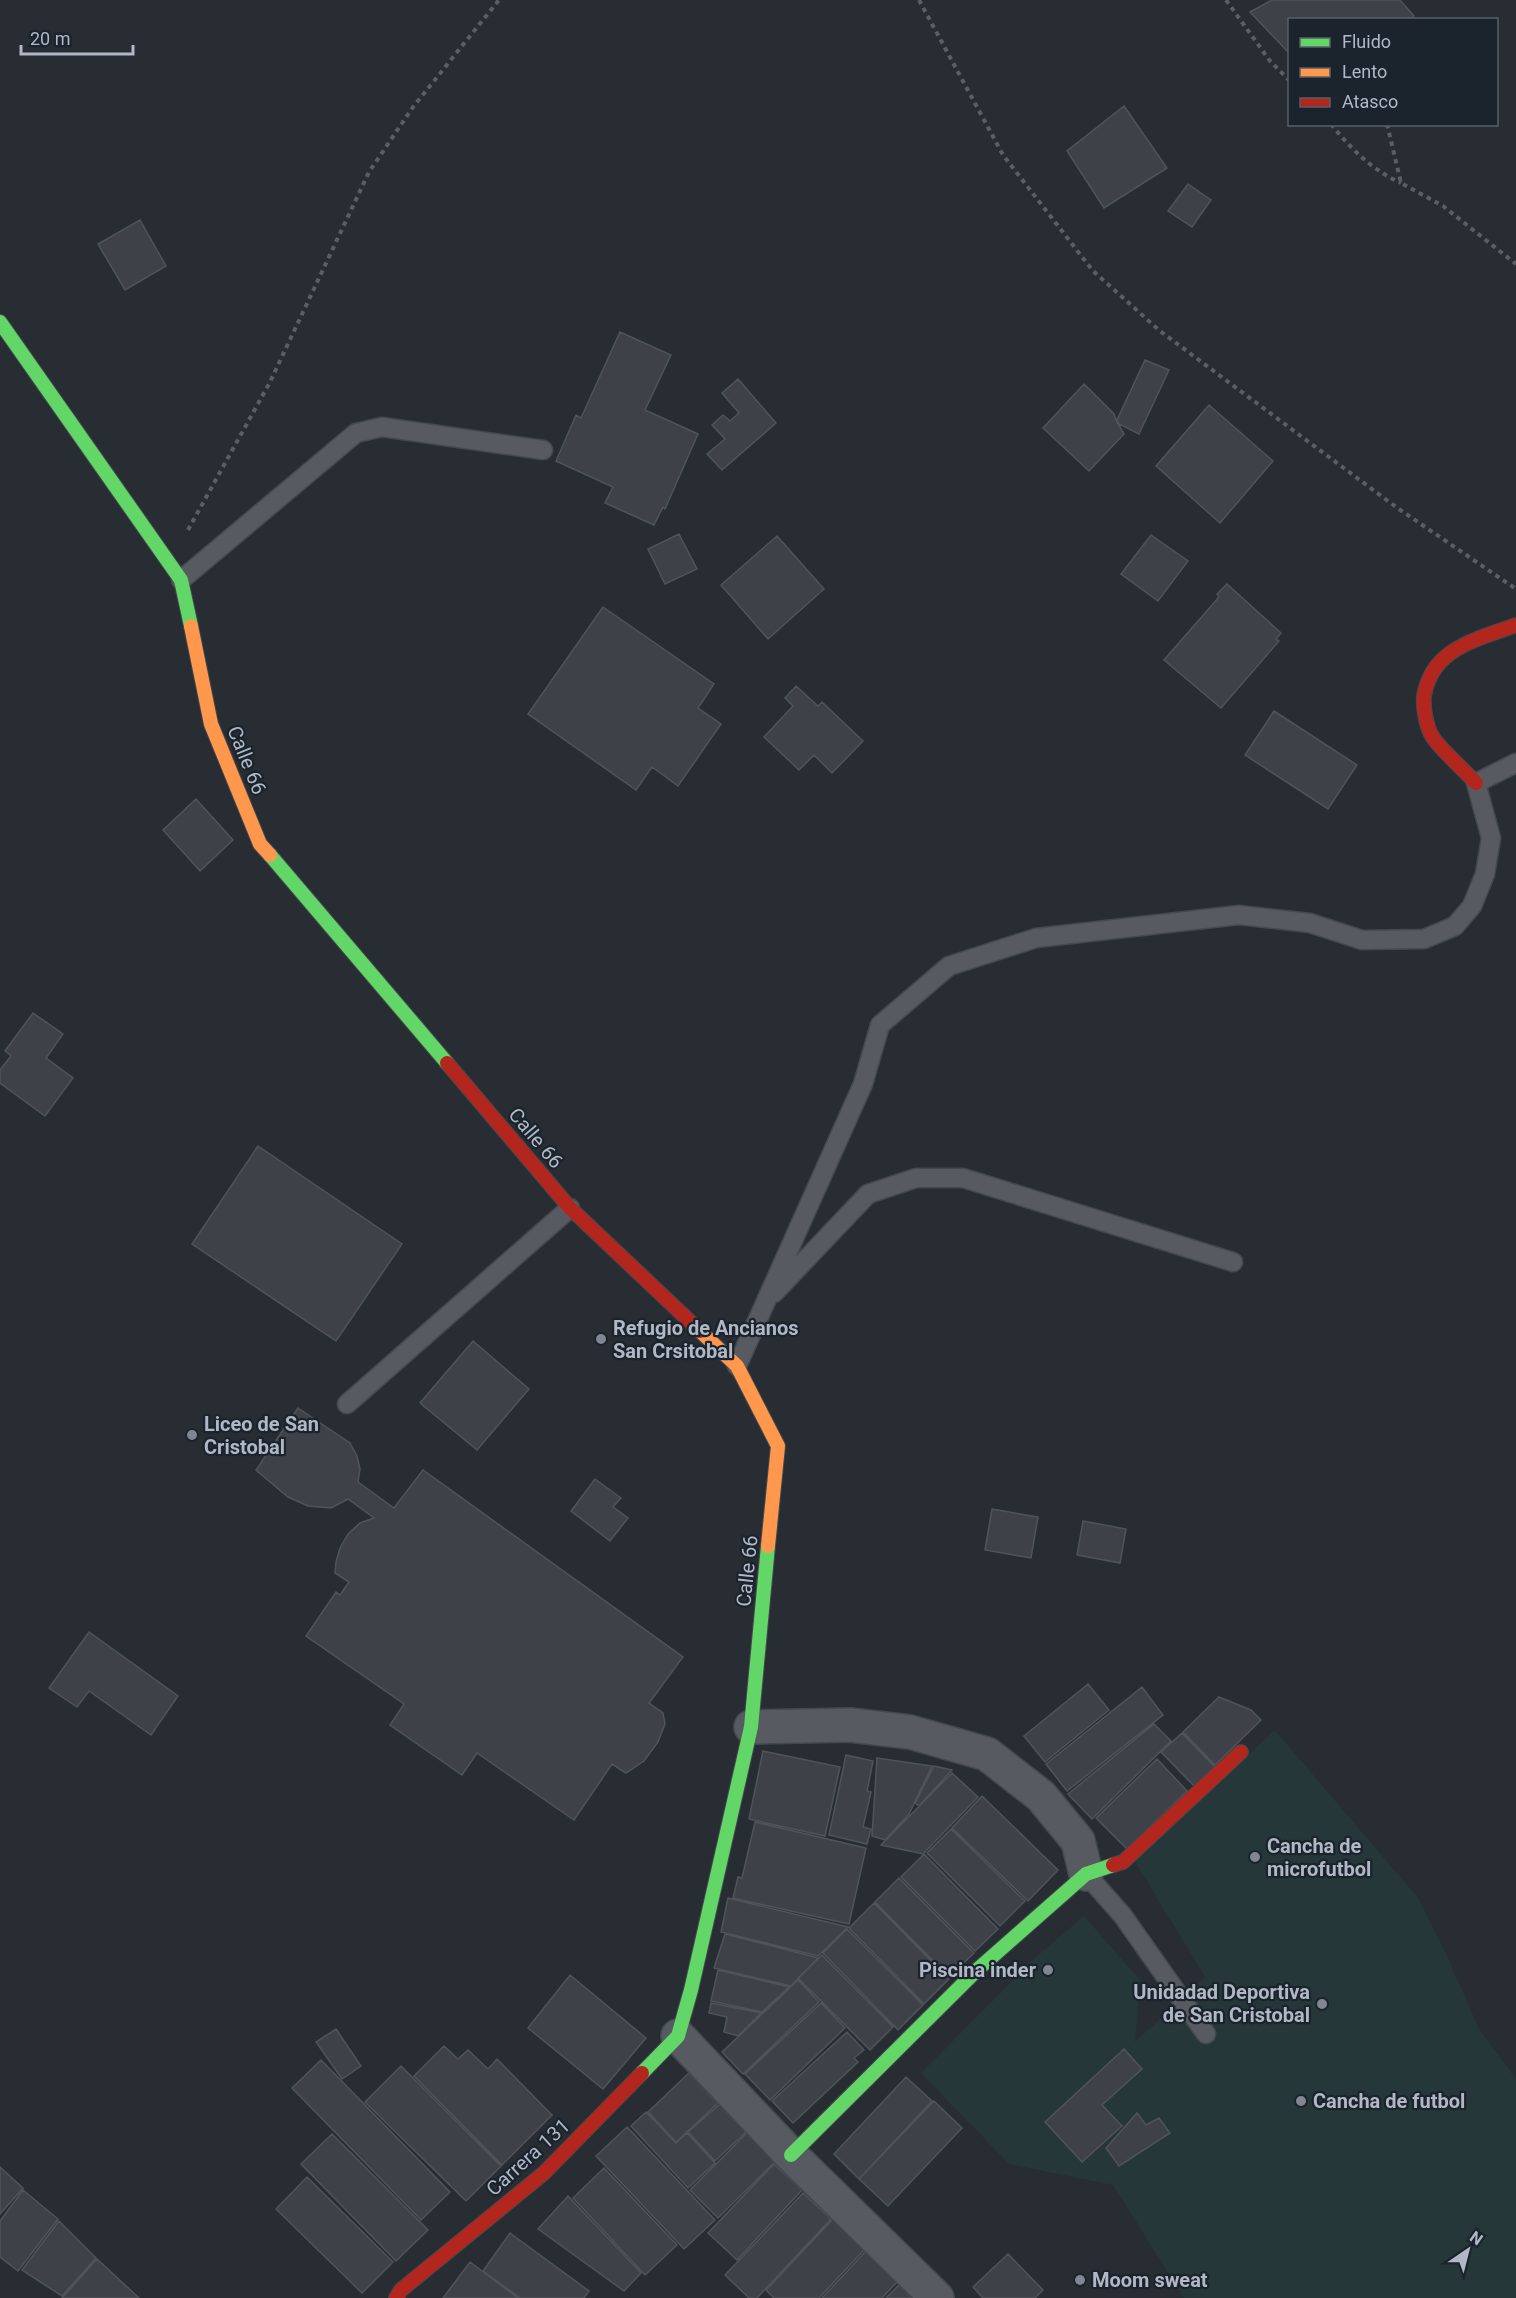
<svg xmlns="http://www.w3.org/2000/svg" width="1516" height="2298" font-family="Roboto,sans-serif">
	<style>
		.green { fill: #253739 }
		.building { fill: #3e4248; stroke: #4f545b; stroke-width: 1.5 }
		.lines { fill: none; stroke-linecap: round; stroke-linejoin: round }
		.lane-casing { stroke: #44494e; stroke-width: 21 }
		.street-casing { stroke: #44494e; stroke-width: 36 }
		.fast-casing { stroke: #44494e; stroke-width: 16 }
		.slow-casing { stroke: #44494e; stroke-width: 16 }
		.jam-casing { stroke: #44494e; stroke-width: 16 }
		.path { stroke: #5a5f65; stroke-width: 4; stroke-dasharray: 4.5 4.5; stroke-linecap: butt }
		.lane { stroke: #575b61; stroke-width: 18 }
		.street { stroke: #575b61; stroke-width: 33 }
		.fast { stroke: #63d668; stroke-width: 14 }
		.slow { stroke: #ff974d; stroke-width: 14 }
		.jam { stroke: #b3261e; stroke-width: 14 }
		.poi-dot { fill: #808792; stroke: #1b232d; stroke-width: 2 }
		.labels { text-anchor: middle; stroke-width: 4.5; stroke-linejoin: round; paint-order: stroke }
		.street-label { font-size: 20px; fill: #b0b8c5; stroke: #1b232d }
		.poi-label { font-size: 20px; font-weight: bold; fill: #b0b8c5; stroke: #1b232d; text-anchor: start }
	</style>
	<rect width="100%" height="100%" fill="#272d33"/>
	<path class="green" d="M 1275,1730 L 1418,1898 L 1445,1951 L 1479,2029 L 1516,2079 L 1516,2298 L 1184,2298 L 1113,2185 L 1009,2164 L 921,2073 L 1037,1956 L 1084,1916 L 1140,1980 L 1135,2042 L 1205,1977 L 1134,1860 Z"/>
	<path class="building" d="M 1272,0 L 1400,0 L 1414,16 L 1410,20 L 1290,20 L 1290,54 L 1250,12 Z
		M 1124,106 L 1167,168 L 1104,208 L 1067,151 Z
		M 1188,184 L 1211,200 L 1192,227 L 1168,211 Z
		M 140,220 L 166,266 L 125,290 L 98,244 Z
		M 620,332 L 671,355 L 645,410 L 698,434 L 665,509 L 663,507 L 654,525 L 605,503 L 613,487 L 556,461 L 576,415 L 581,418 Z
		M 1145,360 L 1169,370 L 1139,434 L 1119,424 L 1117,420 Z
		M 738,379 L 776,423 L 722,470 L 707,454 L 725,439 L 712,425 L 723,415 L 730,421 L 739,413 L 722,393 Z
		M 1084,384 L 1114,414 L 1117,422 L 1124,434 L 1089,471 L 1043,428 Z
		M 1209,405 L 1273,461 L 1220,523 L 1156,466 Z
		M 679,534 L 697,569 L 665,584 L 648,549 Z
		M 1151,535 L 1188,561 L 1158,601 L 1121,574 Z
		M 777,536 L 824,589 L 768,639 L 721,585 Z
		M 1227,584 L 1281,633 L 1276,639 L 1279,641 L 1221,708 L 1164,660 L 1219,597 L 1217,594 Z
		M 603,607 L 714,684 L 698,708 L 721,724 L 678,786 L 652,767 L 636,790 L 528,714 Z
		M 796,686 L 818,706 L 822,702 L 863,741 L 832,773 L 814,755 L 799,770 L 764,737 L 793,706 L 785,698 Z
		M 1274,711 L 1357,765 L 1328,809 L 1245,755 Z
		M 196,799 L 233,840 L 200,871 L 163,830 Z
		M 33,1013 L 63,1034 L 46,1058 L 73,1078 L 45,1116 L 0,1083 L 0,1070 L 11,1056 L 5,1051 Z
		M 258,1146 L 402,1244 L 336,1341 L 192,1244 Z
		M 473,1341 L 529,1389 L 477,1450 L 420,1403 Z
		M 298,1408 L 350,1443 L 357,1456 L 360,1469 L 358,1482 L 394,1508 L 423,1470 L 683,1657 L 649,1703 L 663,1713 L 665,1724 L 658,1742 L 644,1761 L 626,1773 L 612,1764 L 574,1820 L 477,1753 L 462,1775 L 390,1725 L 404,1704 L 306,1636 L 336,1592 L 340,1595 L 349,1582 L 335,1573 L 336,1562 L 340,1548 L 348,1534 L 360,1523 L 374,1518 L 348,1499 L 331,1508 L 308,1506 L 288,1497 L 256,1470 Z
		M 595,1479 L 621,1498 L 613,1507 L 628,1518 L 610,1541 L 571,1511 Z
		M 992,1509 L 1038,1517 L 1031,1558 L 985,1550 Z
		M 1083,1521 L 1126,1529 L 1120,1563 L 1077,1555 Z
		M 89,1632 L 178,1696 L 151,1735 L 89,1691 L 77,1707 L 49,1688 Z
		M 1088,1684 L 1109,1710 L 1045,1762 L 1024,1736 Z
		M 1142,1687 L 1163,1715 L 1067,1791 L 1046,1764 Z
		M 1219,1697 L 1251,1710 L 1261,1720 L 1215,1765 L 1183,1732 Z
		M 1154,1724 L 1171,1741 L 1092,1819 L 1068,1794 Z
		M 1182,1733 L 1216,1768 L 1196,1788 L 1161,1752 Z
		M 763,1751 L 840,1767 L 825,1836 L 749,1819 Z
		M 846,1755 L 873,1761 L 867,1791 L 871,1792 L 863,1827 L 871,1829 L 867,1844 L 829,1835 Z
		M 877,1758 L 932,1766 L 909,1814 L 885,1840 L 872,1836 Z
		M 1157,1759 L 1187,1791 L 1127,1849 L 1096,1818 Z
		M 934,1766 L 952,1770 L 919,1806 L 915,1803 Z
		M 952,1773 L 978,1797 L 923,1854 L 881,1845 Z
		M 982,1796 L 1058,1870 L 1028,1901 L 952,1828 Z
		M 755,1822 L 866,1848 L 849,1924 L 733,1898 L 738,1877 L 742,1878 Z
		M 951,1829 L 1025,1901 L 1000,1926 L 927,1853 Z
		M 924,1854 L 998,1929 L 975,1951 L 901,1877 Z
		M 899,1878 L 974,1953 L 949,1977 L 875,1902 Z
		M 728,1898 L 848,1927 L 818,1956 L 721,1932 Z
		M 874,1903 L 949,1979 L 924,2004 L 849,1928 Z
		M 847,1929 L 923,2005 L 898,2030 L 823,1953 Z
		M 725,1934 L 818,1958 L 791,1986 L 714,1968 Z
		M 822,1955 L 893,2027 L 870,2050 L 798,1978 Z
		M 718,1970 L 789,1987 L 762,2012 L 711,2001 Z
		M 570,1975 L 646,2038 L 603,2089 L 528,2028 Z
		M 798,1980 L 819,2002 L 743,2074 L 722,2052 Z
		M 711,2003 L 761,2013 L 738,2036 L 724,2032 L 727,2017 L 709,2013 Z
		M 821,2003 L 845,2028 L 770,2100 L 745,2074 Z
		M 336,2029 L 361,2066 L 342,2079 L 316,2042 Z
		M 847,2032 L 864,2050 L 854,2058 L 858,2062 L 793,2123 L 772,2101 Z
		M 444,2046 L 458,2059 L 468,2050 L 488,2069 L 497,2059 L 552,2115 L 502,2165 L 414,2076 Z
		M 1124,2049 L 1142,2069 L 1102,2105 L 1122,2126 L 1082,2162 L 1045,2122 Z
		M 321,2060 L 450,2192 L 421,2220 L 292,2088 Z
		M 401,2066 L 501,2166 L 466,2201 L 365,2102 Z
		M 689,2073 L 718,2103 L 676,2142 L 648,2112 Z
		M 906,2077 L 932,2101 L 859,2179 L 834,2154 Z
		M 934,2101 L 962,2128 L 888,2206 L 859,2179 Z
		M 720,2104 L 746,2132 L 715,2161 L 688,2132 Z
		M 646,2112 L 676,2143 L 687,2133 L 715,2163 L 688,2188 L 631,2126 Z
		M 1137,2113 L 1146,2125 L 1159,2118 L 1170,2133 L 1119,2166 L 1106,2148 Z
		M 627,2127 L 715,2220 L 684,2249 L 596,2156 Z
		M 748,2132 L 776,2161 L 718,2218 L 690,2190 Z
		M 332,2134 L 428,2230 L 396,2261 L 301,2164 Z
		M 774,2164 L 802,2190 L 737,2260 L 708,2233 Z
		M 0,2167 L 23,2188 L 0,2214 Z
		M 604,2168 L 677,2245 L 645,2275 L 573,2198 Z
		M 307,2177 L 393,2262 L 362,2293 L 276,2209 Z
		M 23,2190 L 58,2219 L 18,2271 L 0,2257 L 0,2221 Z
		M 803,2193 L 831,2219 L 757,2298 L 749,2298 L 725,2275 Z
		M 568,2196 L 641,2273 L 624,2291 L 538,2229 Z
		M 835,2217 L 867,2247 L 819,2298 L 774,2298 L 766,2290 Z
		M 59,2221 L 96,2258 L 62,2296 L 22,2270 Z
		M 510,2233 L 589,2291 L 584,2298 L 520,2298 L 483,2271 Z
		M 867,2250 L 899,2280 L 882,2298 L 822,2298 Z
		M 1008,2254 L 1043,2290 L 1035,2298 L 983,2298 L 973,2287 Z
		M 97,2259 L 139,2298 L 62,2298 Z
		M 470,2262 L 518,2298 L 443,2298 Z
		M 902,2282 L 917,2298 L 886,2298 Z"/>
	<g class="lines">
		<g class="lane-casing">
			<path id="lane" d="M 181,580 L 356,433 L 382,427 L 543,450
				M 774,1293 L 868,1194 L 916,1178 L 963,1178 L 1233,1262
				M 737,1366 L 863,1084 L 880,1025 L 949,966 L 1036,938 L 1239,915 L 1310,923 L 1362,940 L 1424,939 L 1455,926 L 1472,906 L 1485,874 L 1491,838 L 1476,783 L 1516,763
				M 347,1404 L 570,1208
				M 1086,1874 L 1123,1916 L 1206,2034"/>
		</g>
		<g class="street-casing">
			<path id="street" d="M 751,1727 L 850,1725 L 910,1732 L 987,1754 L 1041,1796 L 1078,1841 L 1086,1874
				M 678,2036 L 791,2155 L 937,2298"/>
		</g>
		<g class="fast-casing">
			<path id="fast" d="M 0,322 L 181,580 L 191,626
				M 270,855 L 447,1063
				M 642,2073 L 678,2036 L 691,1990 L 751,1727 L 768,1546
				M 791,2155 L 977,1970 L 1086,1874 L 1113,1865"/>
		</g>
		<g class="slow-casing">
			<path id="slow" d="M 191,626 L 211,724 L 260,844 L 270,855
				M 700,1331 L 737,1366 L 778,1446 L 768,1546"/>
		</g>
		<g class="jam-casing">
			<path id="jam" d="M 1476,783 C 1465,771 1439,748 1432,736 C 1426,726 1423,707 1424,696 C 1432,648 1476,640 1516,625
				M 447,1063 L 570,1208 L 700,1331
				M 1113,1865 L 1123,1862 L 1241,1752
				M 396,2298 L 401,2290 L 544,2173 L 642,2073"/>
		</g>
		<path class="path" d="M 919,0 L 1003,155 L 1093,271 L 1160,331 L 1396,507 L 1516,589
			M 1226,0 L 1270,61 L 1290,81
			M 1331,124 C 1350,148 1372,170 1401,183
			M 1387,124 L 1401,183 L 1443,206 L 1516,264
			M 188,530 L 270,382 L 369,172 L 413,107 L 499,0"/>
		<use href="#lane" class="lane"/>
		<use href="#street" class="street"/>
		<use href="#fast" class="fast"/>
		<use href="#slow" class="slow"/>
		<use href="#jam" class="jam"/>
	</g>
	<g class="poi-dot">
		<circle cx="601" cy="1339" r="6"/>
		<circle cx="192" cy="1435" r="6"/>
		<circle cx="1255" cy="1857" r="6"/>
		<circle cx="1048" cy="1970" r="6"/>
		<circle cx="1322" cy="2004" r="6"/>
		<circle cx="1301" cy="2101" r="6"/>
		<circle cx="1080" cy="2280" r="6"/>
	</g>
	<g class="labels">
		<g class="street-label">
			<text transform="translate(247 760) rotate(68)" y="7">Calle 66</text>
			<text transform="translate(536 1138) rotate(50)" y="7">Calle 66</text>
			<text transform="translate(747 1571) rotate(-84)" y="7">Calle 66</text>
			<text transform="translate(528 2157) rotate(-42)" y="7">Carrera 131</text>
		</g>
		<g class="poi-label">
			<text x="613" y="1335">Refugio de Ancianos<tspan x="613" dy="23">San Crsitobal</tspan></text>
			<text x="204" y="1431">Liceo de San<tspan x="204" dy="23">Cristobal</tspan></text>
			<text x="1267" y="1853">Cancha de<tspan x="1267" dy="23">microfutbol</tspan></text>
			<text x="1036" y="1977" text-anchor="end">Piscina inder</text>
			<text x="1310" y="1999" text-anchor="end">Unidadad Deportiva<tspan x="1310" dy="23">de San Cristobal</tspan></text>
			<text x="1313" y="2108">Cancha de futbol</text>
			<text x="1092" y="2287">Moom sweat</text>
		</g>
	</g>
	<rect x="1288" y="18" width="210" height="108" fill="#1b232d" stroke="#575f6a" stroke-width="1.5"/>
	<rect x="1300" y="38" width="30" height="9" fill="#63d668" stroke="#575f6a" stroke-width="1.5"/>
	<text x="1342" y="48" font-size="18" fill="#b0b8c5">Fluido</text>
	<rect x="1300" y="68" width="30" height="9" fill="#ff974d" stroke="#575f6a" stroke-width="1.5"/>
	<text x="1342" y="78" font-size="18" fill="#b0b8c5">Lento</text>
	<rect x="1300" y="98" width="30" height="9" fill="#b3261e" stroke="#575f6a" stroke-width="1.5"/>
	<text x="1342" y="108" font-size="18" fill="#b0b8c5">Atasco</text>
	<g transform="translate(1468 2250) rotate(35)" stroke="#1b232d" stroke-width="4.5" paint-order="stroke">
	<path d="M0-4.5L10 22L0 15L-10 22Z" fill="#b0b8c5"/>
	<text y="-9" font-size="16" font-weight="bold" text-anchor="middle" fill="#b0b8c5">N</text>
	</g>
	<path d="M21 45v9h112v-9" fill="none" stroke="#b0b8c5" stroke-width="3"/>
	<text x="30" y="45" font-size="18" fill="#b0b8c5" stroke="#1b232d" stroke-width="4.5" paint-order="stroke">20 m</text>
</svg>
